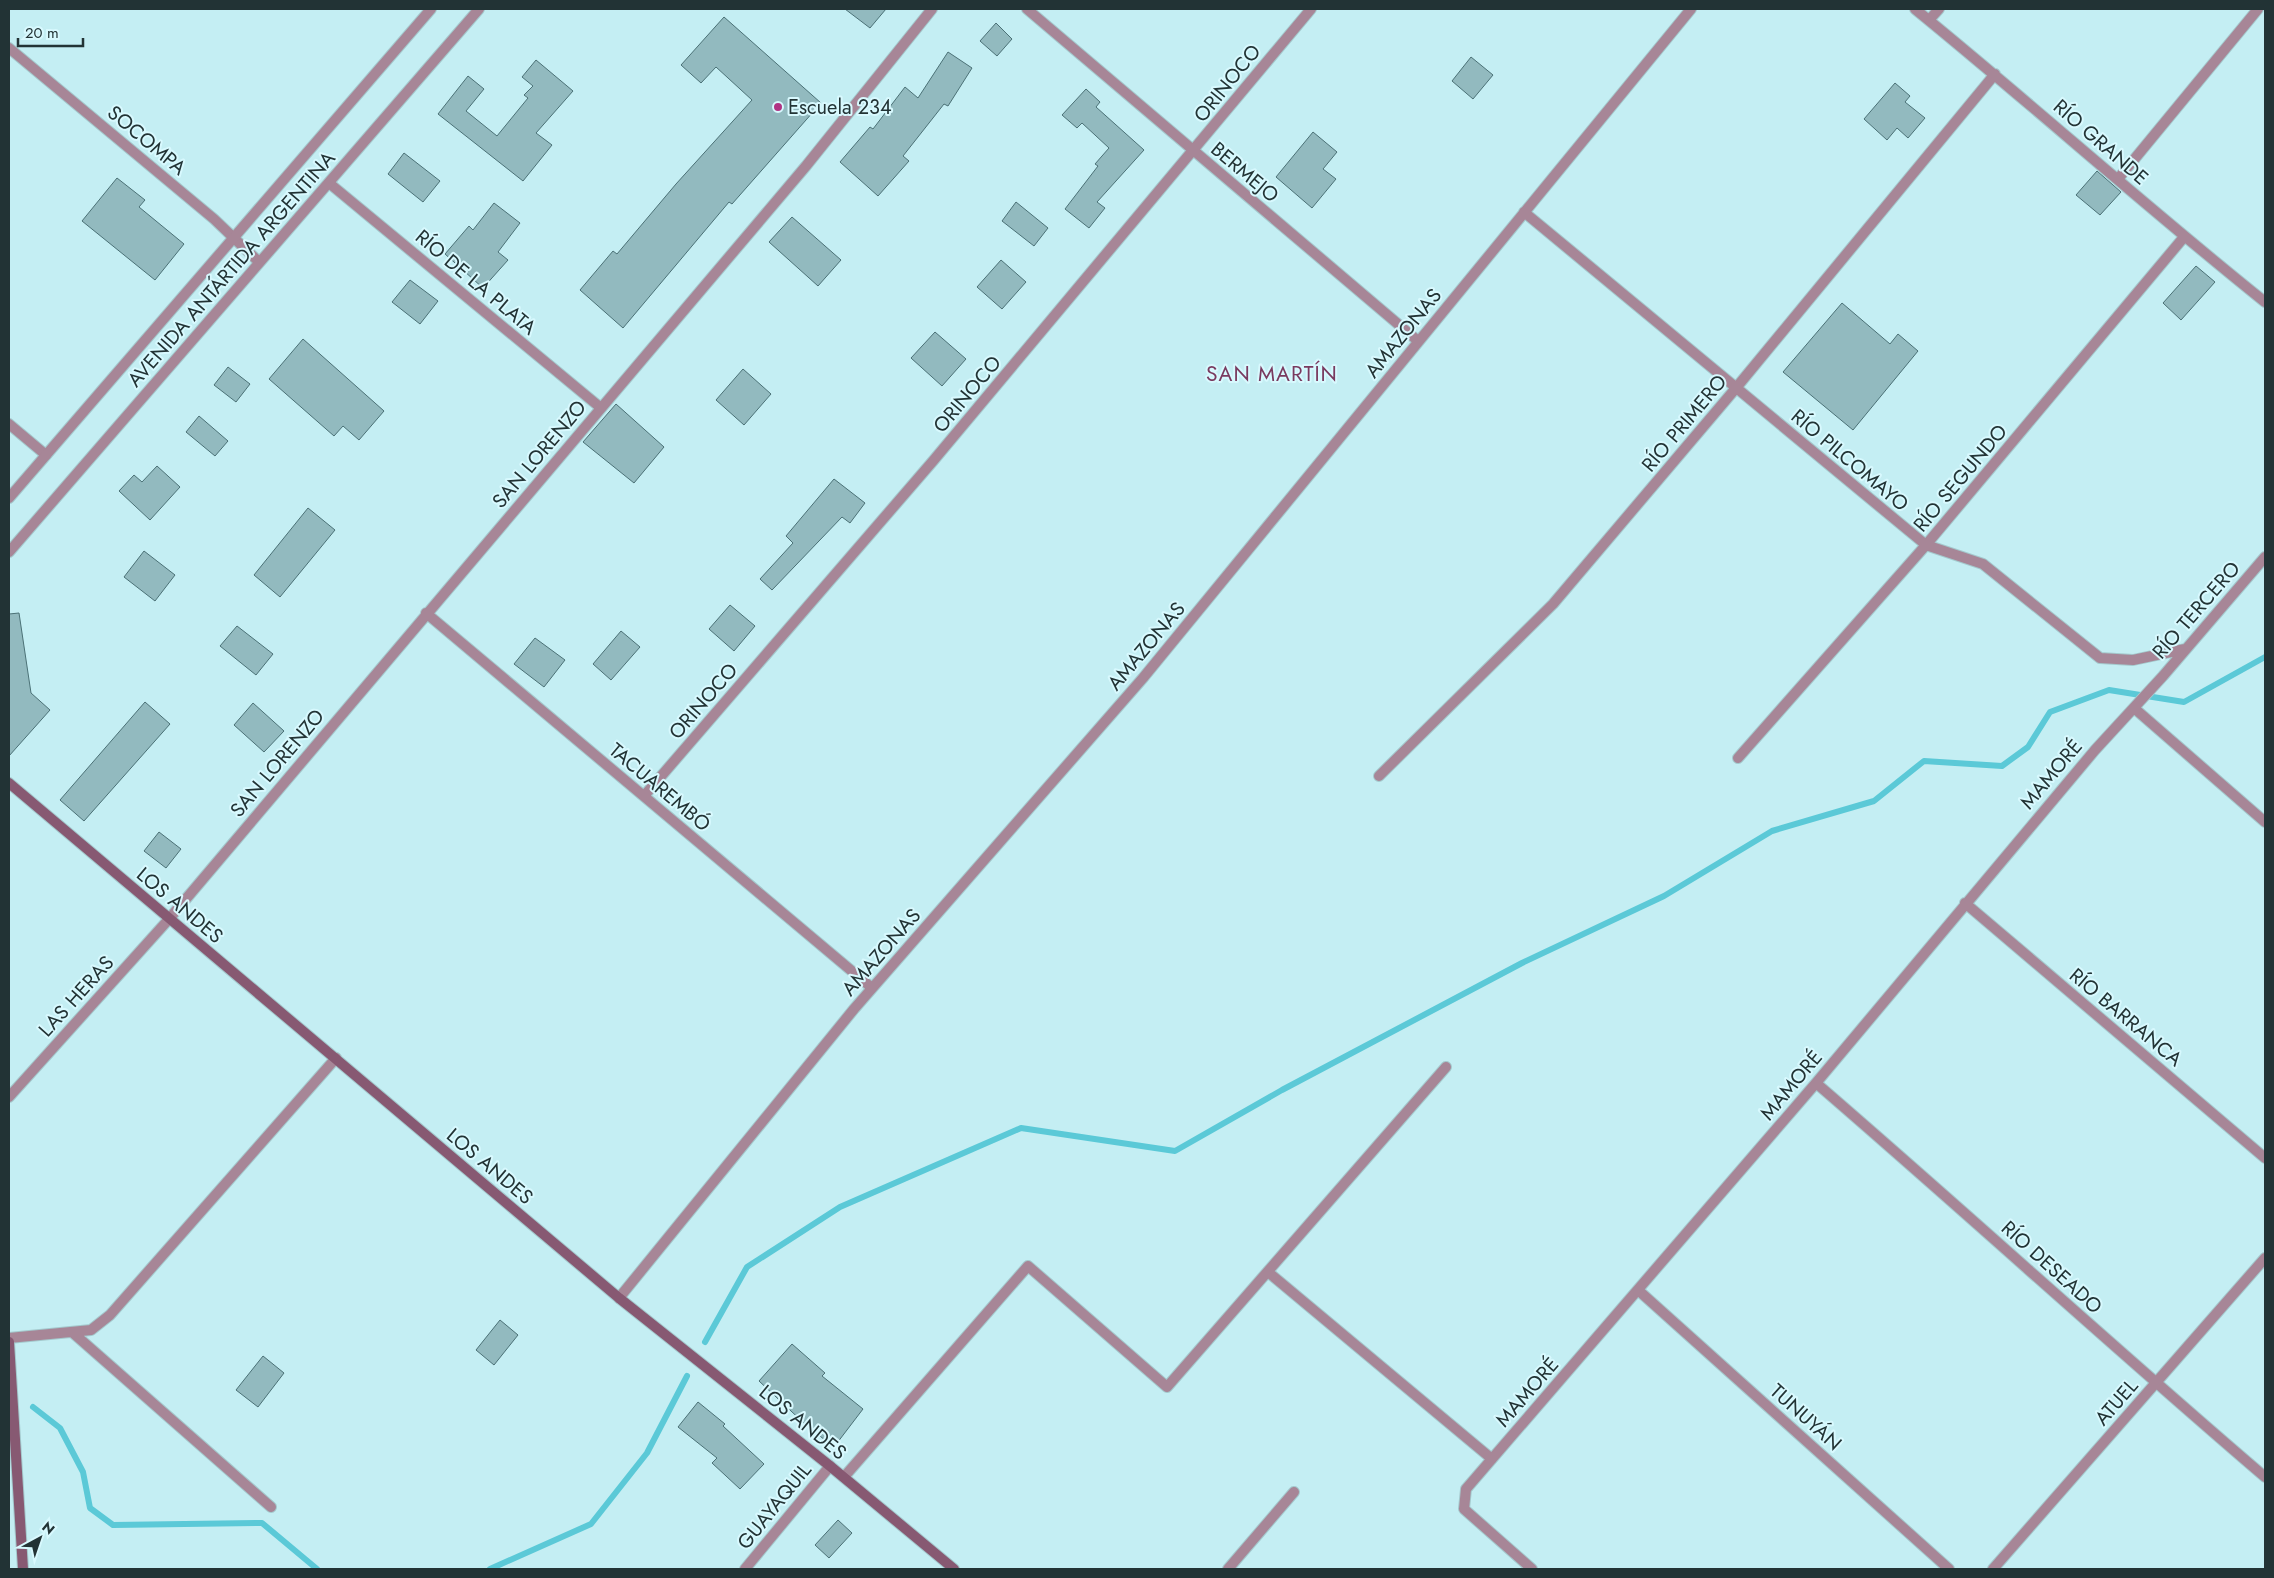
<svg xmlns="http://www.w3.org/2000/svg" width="2274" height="1578" font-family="Jost,sans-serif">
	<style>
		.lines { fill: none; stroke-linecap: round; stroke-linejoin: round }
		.stream { stroke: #5bc9d7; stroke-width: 6 }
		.building { fill: #92babf; stroke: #4b7176 }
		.minor-casing { stroke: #a4c9cd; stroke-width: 12 }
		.tertiary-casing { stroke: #a4c9cd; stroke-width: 12 }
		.secondary-casing { stroke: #a4c9cd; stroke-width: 12 }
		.minor { stroke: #a78697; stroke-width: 10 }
		.tertiary { stroke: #a78697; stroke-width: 10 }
		.secondary { stroke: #875972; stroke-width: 10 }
		.poi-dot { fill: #b03383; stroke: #d8f9fe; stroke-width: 2 }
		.labels { text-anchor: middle; stroke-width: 4; stroke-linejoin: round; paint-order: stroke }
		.street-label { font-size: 20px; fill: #223335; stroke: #d8f9fe }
		.poi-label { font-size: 20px; fill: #223335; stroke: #d8f9fe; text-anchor: start }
		.neighbourhood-label { font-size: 21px; letter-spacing: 1px; fill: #793a5f; stroke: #d8f9fe }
	</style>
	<rect width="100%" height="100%" fill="#c4eef3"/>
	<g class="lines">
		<path class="stream" d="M 705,1342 L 747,1267 L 840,1207 L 1021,1128 L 1175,1151 L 1282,1090 L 1522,963 L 1664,896 L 1772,831 L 1874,801 L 1924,761 L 2002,766 L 2028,747 L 2050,712 L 2109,690 L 2184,702 L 2265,657
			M 33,1407 L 60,1428 L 83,1472 L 90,1508 L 113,1525 L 262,1523 L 317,1569
			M 490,1569 L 591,1524 L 647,1453 L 687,1376"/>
	</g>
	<path class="building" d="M 845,9 L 886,9 L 870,28 Z
		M 724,17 L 821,103 L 732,204 L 729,202 L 623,328 L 580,290 L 613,251 L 617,254 L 676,184 L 752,100 L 716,67 L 701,83 L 681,65 Z
		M 996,23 L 1012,39 L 997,56 L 980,41 Z
		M 948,52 L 972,68 L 948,106 L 944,104 L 903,156 L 909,161 L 878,196 L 840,162 L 870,127 L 873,129 L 905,87 L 918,98 Z
		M 1471,57 L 1493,75 L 1473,99 L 1452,81 Z
		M 536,60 L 573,91 L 536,133 L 552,145 L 523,181 L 438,114 L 468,76 L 484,89 L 466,111 L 497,136 L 528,98 L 524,95 L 533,86 L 522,77 Z
		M 1895,83 L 1910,96 L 1905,102 L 1925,118 L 1908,138 L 1897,128 L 1887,140 L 1864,119 Z
		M 1086,89 L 1100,102 L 1096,107 L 1144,150 L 1097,202 L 1105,208 L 1089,228 L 1065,209 L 1098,166 L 1095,164 L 1109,148 L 1082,123 L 1077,128 L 1062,115 Z
		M 1313,132 L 1337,152 L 1323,169 L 1336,179 L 1312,208 L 1276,177 Z
		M 404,153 L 440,181 L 423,202 L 388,174 Z
		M 2097,171 L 2121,192 L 2100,215 L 2076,195 Z
		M 117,178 L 145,200 L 139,207 L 184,244 L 155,280 L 82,221 Z
		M 1016,202 L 1048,228 L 1034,246 L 1002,221 Z
		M 494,203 L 520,223 L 498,252 L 508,260 L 483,288 L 445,254 L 469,226 L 473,230 Z
		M 792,217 L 841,260 L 818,286 L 769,242 Z
		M 1001,260 L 1026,282 L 1002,309 L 977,287 Z
		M 2196,266 L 2215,282 L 2181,320 L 2163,303 Z
		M 410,280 L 438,301 L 420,324 L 392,302 Z
		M 1842,303 L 1890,344 L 1898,334 L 1918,351 L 1853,430 L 1783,372 Z
		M 935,332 L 966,359 L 942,386 L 911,358 Z
		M 303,339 L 384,411 L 359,440 L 343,426 L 334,436 L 269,379 Z
		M 228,367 L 250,384 L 236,402 L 214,385 Z
		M 743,369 L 771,394 L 744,425 L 716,400 Z
		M 616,404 L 664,447 L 634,483 L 583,442 Z
		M 199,416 L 228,441 L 215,456 L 186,432 Z
		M 157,466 L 180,487 L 150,520 L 119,491 L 134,475 L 142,482 Z
		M 834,479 L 865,503 L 850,523 L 842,517 L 772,590 L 760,579 L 793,543 L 786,536 Z
		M 308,508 L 335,530 L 280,597 L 254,575 Z
		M 144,551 L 175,575 L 155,601 L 124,577 Z
		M 730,605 L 755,626 L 734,651 L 709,629 Z
		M 19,613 L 31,693 L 50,710 L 9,756 L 9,614 Z
		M 237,626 L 273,654 L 256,675 L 220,646 Z
		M 621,631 L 640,647 L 611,680 L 593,664 Z
		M 535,638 L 565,660 L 544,687 L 514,664 Z
		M 145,702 L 170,724 L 84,821 L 60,800 Z
		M 253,703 L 284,731 L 264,752 L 234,725 Z
		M 159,832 L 181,849 L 166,868 L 144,851 Z
		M 500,1320 L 518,1335 L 494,1365 L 476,1350 Z
		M 792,1344 L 825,1373 L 822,1376 L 863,1409 L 834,1447 L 807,1426 L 759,1381 Z
		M 263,1356 L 284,1373 L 258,1407 L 236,1390 Z
		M 698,1402 L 725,1424 L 723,1426 L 764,1464 L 740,1489 L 712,1463 L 717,1458 L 678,1427 Z
		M 838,1520 L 852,1533 L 829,1558 L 815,1545 Z"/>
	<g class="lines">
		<g class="minor-casing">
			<path id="minor" d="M 1027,9 L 1418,341
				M 1915,9 C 2033,105 2146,207 2265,302
				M 1929,20 L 1939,9
				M 9,48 L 214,219 L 259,262
				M 2118,179 L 2258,9
				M 329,183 L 601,408
				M 1524,212 L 1926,545 L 1983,564 L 2100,658 L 2133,660 L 2185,649
				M 9,424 L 46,455
				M 426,613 L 872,988
				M 2134,708 L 2265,822
				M 1738,758 L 1926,545 L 2184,237
				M 1379,776 L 1553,604 L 1736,388 L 1995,74
				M 644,796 L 933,461 L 1311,9
				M 1965,903 L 2265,1158
				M 1816,1083 C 1967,1213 2114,1348 2265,1477
				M 9,1097 L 169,919 L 806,166 L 932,9
				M 1268,1272 L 1492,1459
				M 1638,1290 L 1949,1569
				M 619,1298 L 854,1009 L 1143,678 L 1691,9
				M 72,1332 L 271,1507
				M 9,1338 L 91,1330 L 110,1315 L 336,1058
				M 844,1477 L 1028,1266 L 1167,1387 L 1446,1067
				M 745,1569 L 830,1466
				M 1228,1569 L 1294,1492
				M 1532,1569 L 1464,1509 L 1466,1489 L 1816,1083 L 2095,750 L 2163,676 L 2265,557
				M 1993,1569 L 2265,1258"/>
		</g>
		<g class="tertiary-casing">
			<path id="tertiary" d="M 9,498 L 431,9
				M 9,552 L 479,9"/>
		</g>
		<g class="secondary-casing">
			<path id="secondary" d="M 9,783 L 619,1298 L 830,1466 L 954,1569
				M 9,1342 L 23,1569"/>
		</g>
		<use href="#minor" class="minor"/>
		<use href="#tertiary" class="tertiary"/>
		<use href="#secondary" class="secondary"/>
	</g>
	<circle class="poi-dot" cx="778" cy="107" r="5"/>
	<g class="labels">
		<g class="street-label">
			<text transform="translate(1227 83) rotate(-51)" y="7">ORINOCO</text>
			<text transform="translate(147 140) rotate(40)" y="7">SOCOMPA</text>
			<text transform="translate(2101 142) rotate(41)" y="7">RÍO GRANDE</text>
			<text transform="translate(1245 172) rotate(40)" y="7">BERMEJO</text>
			<text transform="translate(231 269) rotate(-49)" y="7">AVENIDA ANTÁRTIDA ARGENTINA</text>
			<text transform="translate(476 282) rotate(40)" y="7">RÍO DE LA PLATA</text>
			<text transform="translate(1403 333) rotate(-51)" y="7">AMAZONAS</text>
			<text transform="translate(967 394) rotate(-50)" y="7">ORINOCO</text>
			<text transform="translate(1684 423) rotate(-50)" y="7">RÍO PRIMERO</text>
			<text transform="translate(539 454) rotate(-50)" y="7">SAN LORENZO</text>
			<text transform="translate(1850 460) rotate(40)" y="7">RÍO PILCOMAYO</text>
			<text transform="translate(1960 478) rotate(-50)" y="7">RÍO SEGUNDO</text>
			<text transform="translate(2196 610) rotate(-49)" y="7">RÍO TERCERO</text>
			<text transform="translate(1146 646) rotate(-50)" y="7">AMAZONAS</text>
			<text transform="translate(703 701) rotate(-49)" y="7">ORINOCO</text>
			<text transform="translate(277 763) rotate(-50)" y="7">SAN LORENZO</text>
			<text transform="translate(2051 774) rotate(-50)" y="7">MAMORÉ</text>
			<text transform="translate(660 787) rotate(40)" y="7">TACUAREMBÓ</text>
			<text transform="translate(180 905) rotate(40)" y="7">LOS ANDES</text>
			<text transform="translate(881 952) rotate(-49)" y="7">AMAZONAS</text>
			<text transform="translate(76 996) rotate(-48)" y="7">LAS HERAS</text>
			<text transform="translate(2126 1017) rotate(40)" y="7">RÍO BARRANCA</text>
			<text transform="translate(1791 1085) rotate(-50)" y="7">MAMORÉ</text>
			<text transform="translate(490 1166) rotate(40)" y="7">LOS ANDES</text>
			<text transform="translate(2052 1267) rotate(42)" y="7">RÍO DESEADO</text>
			<text transform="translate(1527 1392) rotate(-49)" y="7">MAMORÉ</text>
			<text transform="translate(2116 1402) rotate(-49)" y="7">ATUEL</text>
			<text transform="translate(1806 1417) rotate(42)" y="7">TUNUYÁN</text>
			<text transform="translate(803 1422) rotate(39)" y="7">LOS ANDES</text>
			<text transform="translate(774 1506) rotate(-51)" y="7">GUAYAQUIL</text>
		</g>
		<g class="poi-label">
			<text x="788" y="114">Escuela 234</text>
		</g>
		<g class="neighbourhood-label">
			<text x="1272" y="381">SAN MARTÍN</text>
		</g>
	</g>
	<rect width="2274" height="1578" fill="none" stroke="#223335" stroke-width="20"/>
	<g transform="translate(40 1538) rotate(40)" stroke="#d8f9fe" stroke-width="4" paint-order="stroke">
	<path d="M0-4L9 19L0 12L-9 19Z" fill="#223335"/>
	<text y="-8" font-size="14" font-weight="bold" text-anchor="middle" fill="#223335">N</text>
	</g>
	<path d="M18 38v8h65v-8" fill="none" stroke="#223335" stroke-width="2.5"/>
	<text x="25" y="38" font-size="15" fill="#223335" stroke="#d8f9fe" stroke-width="4" paint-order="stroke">20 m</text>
</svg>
